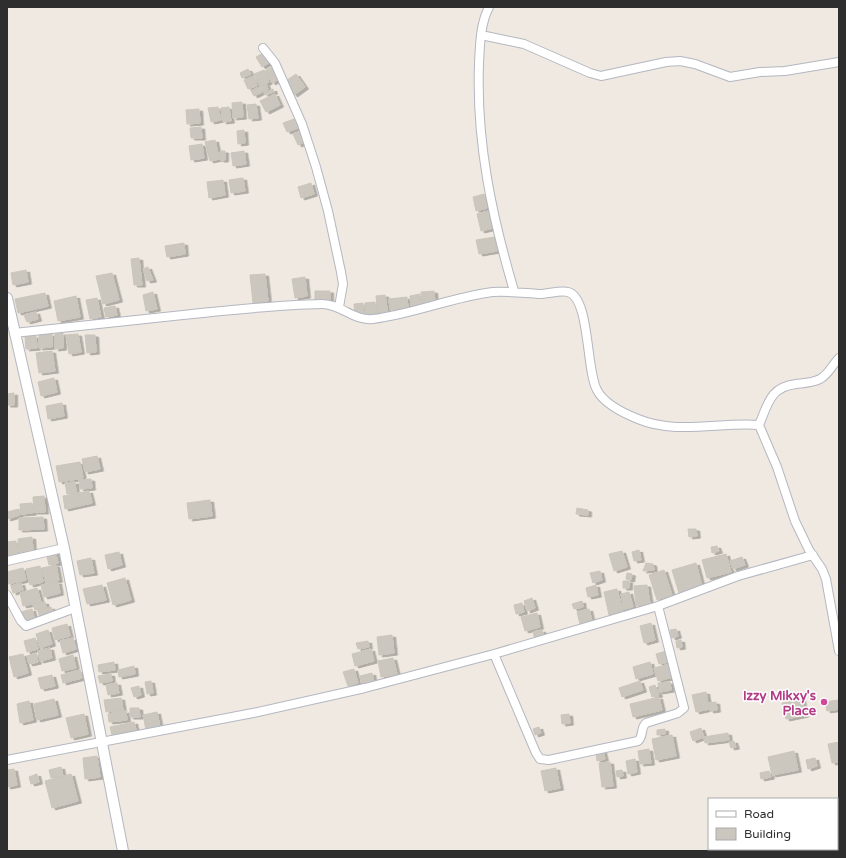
<svg xmlns="http://www.w3.org/2000/svg" width="846" height="858" font-family="'Varela Round',sans-serif">
	<style>
		.building { fill: #cbc7bf; stroke: #cbc5ba; filter: url(#shadow) }
		.lines { fill: none; stroke-linecap: round; stroke-linejoin: round }
		.minor-casing { stroke: #b4b7c1; stroke-width: 10 }
		.tertiary-casing { stroke: #b4b7c1; stroke-width: 12 }
		.minor { stroke: #fff; stroke-width: 8 }
		.tertiary { stroke: #fff; stroke-width: 10 }
		.hotel-dot { fill: #d1479c; stroke: #fff; stroke-width: 1.5 }
		.labels { text-anchor: middle; stroke-width: 3; stroke-linejoin: round; paint-order: stroke }
		.hotel-label { font-size: 13px; font-weight: bold; fill: #b23c85; stroke: #fff; text-anchor: end }
	</style>
	<defs>
		<filter id="shadow"><feDropShadow dx="3.5" dy="2" stdDeviation="0" flood-color="#0004"/></filter>
	</defs>
	<rect width="100%" height="100%" fill="#efe9e1"/>
	<path class="building" d="M 265,52 L 270,62 L 262,67 L 256,57 Z
		M 274,66 L 281,78 L 272,83 L 265,71 Z
		M 248,69 L 251,74 L 242,78 L 240,73 Z
		M 264,70 L 269,82 L 260,86 L 254,74 Z
		M 296,74 L 305,87 L 294,95 L 284,82 Z
		M 254,76 L 257,86 L 248,89 L 244,80 Z
		M 266,84 L 268,89 L 254,96 L 251,91 Z
		M 273,89 L 274,92 L 265,95 L 264,93 Z
		M 275,94 L 280,105 L 266,112 L 260,101 Z
		M 242,102 L 243,117 L 233,118 L 232,103 Z
		M 256,104 L 258,118 L 249,119 L 247,105 Z
		M 218,107 L 221,120 L 211,122 L 208,108 Z
		M 229,107 L 231,121 L 223,122 L 221,108 Z
		M 199,109 L 200,123 L 187,124 L 186,110 Z
		M 297,118 L 301,127 L 287,132 L 283,123 Z
		M 201,127 L 202,138 L 191,138 L 190,128 Z
		M 244,130 L 245,143 L 238,144 L 237,131 Z
		M 301,131 L 305,142 L 298,145 L 293,134 Z
		M 215,140 L 219,159 L 210,161 L 205,142 Z
		M 202,144 L 204,158 L 191,160 L 189,146 Z
		M 220,151 L 225,151 L 225,160 L 220,160 Z
		M 244,151 L 246,164 L 233,166 L 231,153 Z
		M 243,178 L 245,191 L 231,193 L 229,180 Z
		M 223,180 L 225,195 L 209,198 L 207,182 Z
		M 311,183 L 314,194 L 301,198 L 298,187 Z
		M 484,194 L 487,208 L 476,211 L 473,197 Z
		M 489,211 L 493,228 L 481,231 L 477,214 Z
		M 495,237 L 497,251 L 479,254 L 476,240 Z
		M 184,243 L 185,254 L 167,257 L 165,246 Z
		M 139,258 L 142,285 L 134,285 L 131,259 Z
		M 148,267 L 153,280 L 147,281 L 143,269 Z
		M 26,270 L 28,282 L 13,285 L 11,273 Z
		M 112,273 L 119,300 L 103,304 L 96,276 Z
		M 265,274 L 268,301 L 253,303 L 250,275 Z
		M 305,277 L 307,296 L 295,298 L 292,279 Z
		M 315,291 L 330,291 L 330,300 L 315,301 Z
		M 434,291 L 435,303 L 422,304 L 421,292 Z
		M 153,292 L 157,309 L 146,311 L 143,295 Z
		M 45,293 L 48,306 L 18,313 L 15,299 Z
		M 420,294 L 421,305 L 411,306 L 410,296 Z
		M 385,295 L 388,314 L 378,315 L 376,296 Z
		M 76,296 L 80,317 L 58,321 L 54,301 Z
		M 407,297 L 408,308 L 390,310 L 389,299 Z
		M 97,298 L 101,317 L 90,319 L 86,300 Z
		M 375,302 L 376,315 L 366,316 L 365,303 Z
		M 363,303 L 364,315 L 355,316 L 354,304 Z
		M 115,306 L 117,315 L 106,317 L 104,308 Z
		M 36,312 L 38,319 L 27,322 L 24,315 Z
		M 63,333 L 63,348 L 55,349 L 55,334 Z
		M 52,334 L 52,347 L 39,348 L 39,335 Z
		M 78,334 L 81,352 L 69,354 L 66,335 Z
		M 85,335 L 95,335 L 96,352 L 87,353 Z
		M 36,336 L 37,348 L 26,349 L 25,337 Z
		M 52,351 L 55,371 L 39,373 L 36,353 Z
		M 54,378 L 57,392 L 41,396 L 38,382 Z
		M 14,393 L 14,405 L 7,405 L 7,394 Z
		M 62,403 L 64,416 L 48,419 L 46,406 Z
		M 97,456 L 100,469 L 85,472 L 82,459 Z
		M 80,462 L 83,478 L 59,482 L 56,466 Z
		M 91,479 L 92,488 L 80,489 L 79,480 Z
		M 75,482 L 76,492 L 67,494 L 65,483 Z
		M 89,491 L 92,503 L 65,509 L 63,496 Z
		M 44,496 L 45,512 L 34,512 L 33,497 Z
		M 210,500 L 212,516 L 189,519 L 187,503 Z
		M 32,503 L 33,513 L 21,514 L 20,504 Z
		M 577,508 L 588,510 L 588,515 L 576,514 Z
		M 19,509 L 20,515 L 7,519 L 7,512 Z
		M 43,517 L 44,529 L 19,530 L 19,518 Z
		M 688,529 L 696,529 L 697,536 L 689,537 Z
		M 32,537 L 33,550 L 19,552 L 18,539 Z
		M 16,541 L 18,556 L 7,558 L 7,542 Z
		M 717,546 L 719,551 L 712,553 L 711,547 Z
		M 639,550 L 641,560 L 634,561 L 632,552 Z
		M 55,551 L 58,563 L 49,565 L 46,553 Z
		M 622,551 L 627,567 L 614,571 L 609,554 Z
		M 119,552 L 122,565 L 108,569 L 105,555 Z
		M 726,554 L 731,572 L 707,578 L 702,560 Z
		M 742,557 L 745,565 L 733,569 L 730,561 Z
		M 91,558 L 94,573 L 80,575 L 77,561 Z
		M 646,563 L 653,564 L 654,570 L 643,571 Z
		M 696,563 L 702,586 L 679,593 L 672,570 Z
		M 56,565 L 59,580 L 46,583 L 42,568 Z
		M 40,566 L 43,582 L 30,585 L 26,569 Z
		M 23,568 L 26,580 L 8,584 L 7,572 Z
		M 664,570 L 672,595 L 657,600 L 649,575 Z
		M 600,571 L 602,580 L 593,583 L 590,573 Z
		M 627,573 L 632,574 L 631,580 L 626,579 Z
		M 125,578 L 131,600 L 113,605 L 107,583 Z
		M 623,581 L 629,581 L 629,588 L 623,588 Z
		M 58,582 L 60,593 L 44,597 L 41,585 Z
		M 21,583 L 23,590 L 13,593 L 11,586 Z
		M 102,585 L 106,600 L 87,604 L 83,589 Z
		M 596,585 L 598,595 L 588,597 L 586,588 Z
		M 647,585 L 650,604 L 636,606 L 634,586 Z
		M 37,588 L 41,602 L 23,606 L 20,593 Z
		M 617,589 L 623,611 L 609,615 L 604,592 Z
		M 629,592 L 633,607 L 624,609 L 621,594 Z
		M 532,598 L 535,608 L 527,611 L 524,601 Z
		M 582,601 L 583,607 L 574,609 L 572,604 Z
		M 45,602 L 46,607 L 35,610 L 33,605 Z
		M 522,603 L 524,612 L 516,614 L 514,605 Z
		M 51,607 L 53,616 L 40,619 L 38,610 Z
		M 32,609 L 35,621 L 24,624 L 21,612 Z
		M 589,609 L 592,621 L 580,624 L 577,612 Z
		M 537,613 L 540,627 L 525,631 L 521,617 Z
		M 651,623 L 655,640 L 644,643 L 640,626 Z
		M 67,624 L 70,636 L 55,640 L 52,628 Z
		M 676,629 L 678,636 L 672,638 L 670,630 Z
		M 48,630 L 52,644 L 40,648 L 36,634 Z
		M 542,630 L 544,638 L 535,640 L 533,632 Z
		M 392,635 L 394,653 L 379,655 L 377,637 Z
		M 35,638 L 38,649 L 27,652 L 24,641 Z
		M 73,638 L 76,649 L 63,653 L 60,641 Z
		M 681,640 L 682,647 L 677,648 L 676,641 Z
		M 368,641 L 369,647 L 358,649 L 356,643 Z
		M 50,648 L 52,658 L 40,661 L 38,651 Z
		M 371,649 L 374,661 L 355,666 L 352,654 Z
		M 666,651 L 669,662 L 659,664 L 656,654 Z
		M 36,653 L 38,662 L 29,664 L 27,656 Z
		M 23,654 L 28,673 L 14,677 L 9,657 Z
		M 73,655 L 76,668 L 62,671 L 59,659 Z
		M 393,658 L 397,674 L 381,677 L 378,661 Z
		M 114,662 L 115,670 L 99,672 L 98,665 Z
		M 650,662 L 653,674 L 636,679 L 633,667 Z
		M 670,664 L 673,677 L 658,681 L 654,668 Z
		M 134,666 L 135,674 L 119,677 L 118,670 Z
		M 354,669 L 358,683 L 348,686 L 343,672 Z
		M 80,670 L 82,678 L 63,683 L 61,675 Z
		M 372,673 L 374,682 L 362,685 L 360,676 Z
		M 111,674 L 112,681 L 100,683 L 98,676 Z
		M 52,675 L 55,686 L 41,689 L 38,678 Z
		M 151,681 L 153,693 L 147,694 L 145,682 Z
		M 640,681 L 643,690 L 622,697 L 619,688 Z
		M 670,682 L 671,690 L 659,692 L 658,683 Z
		M 117,683 L 119,693 L 108,695 L 106,685 Z
		M 655,685 L 659,695 L 652,697 L 649,687 Z
		M 139,686 L 141,695 L 134,697 L 131,688 Z
		M 706,692 L 709,709 L 696,712 L 692,695 Z
		M 659,697 L 662,710 L 633,717 L 630,704 Z
		M 121,698 L 123,710 L 106,712 L 104,700 Z
		M 54,699 L 58,715 L 37,720 L 34,704 Z
		M 802,699 L 805,715 L 786,719 L 782,703 Z
		M 838,700 L 839,709 L 827,711 L 825,702 Z
		M 29,701 L 33,720 L 20,723 L 17,704 Z
		M 716,702 L 717,710 L 710,711 L 709,703 Z
		M 130,708 L 139,708 L 140,717 L 130,717 Z
		M 126,711 L 127,720 L 109,722 L 108,714 Z
		M 157,712 L 160,727 L 146,730 L 143,715 Z
		M 84,714 L 88,734 L 71,738 L 66,718 Z
		M 569,714 L 570,723 L 562,724 L 561,715 Z
		M 134,722 L 136,730 L 112,735 L 110,727 Z
		M 539,727 L 541,733 L 535,735 L 533,729 Z
		M 701,728 L 704,737 L 693,741 L 690,732 Z
		M 665,729 L 665,734 L 657,735 L 657,730 Z
		M 728,733 L 729,740 L 705,743 L 704,737 Z
		M 672,735 L 676,756 L 656,760 L 652,739 Z
		M 734,741 L 736,747 L 731,748 L 729,742 Z
		M 839,742 L 839,762 L 832,763 L 828,744 Z
		M 649,749 L 651,763 L 640,764 L 638,751 Z
		M 603,751 L 605,759 L 597,761 L 596,753 Z
		M 794,751 L 798,770 L 772,775 L 768,757 Z
		M 97,756 L 100,777 L 85,779 L 83,758 Z
		M 815,758 L 817,766 L 808,769 L 806,760 Z
		M 635,759 L 637,772 L 628,774 L 626,761 Z
		M 610,762 L 613,786 L 602,787 L 599,763 Z
		M 61,767 L 63,776 L 51,778 L 49,770 Z
		M 556,768 L 560,788 L 545,791 L 541,771 Z
		M 14,769 L 17,785 L 7,787 L 7,770 Z
		M 622,770 L 623,776 L 617,777 L 616,771 Z
		M 769,771 L 771,777 L 761,779 L 760,773 Z
		M 37,774 L 39,782 L 31,784 L 29,777 Z
		M 71,774 L 78,801 L 52,808 L 45,781 Z"/>
	<g class="lines">
		<g class="minor-casing">
			<path id="minor" d="M 489,7 C 480,25 480,44 479,64 C 476,142 492,216 514,291
				M 481,35 L 524,44 L 590,73 L 601,76 L 666,62 L 680,61 L 695,64 L 730,77 L 760,72 L 785,71 L 839,62
				M 263,48 L 275,63 L 302,124 L 316,167 L 328,211 L 341,272 L 343,284 L 339,307
				M 14,333 C 70,327 126,321 183,315 C 229,310 275,305 322,304 C 341,304 353,321 373,319 C 414,314 452,297 493,292 C 509,291 523,293 539,294 C 548,294 560,290 568,292 C 590,297 586,371 597,390 C 604,404 623,413 638,419 C 676,435 719,422 759,425
				M 839,358 C 832,365 829,374 820,379 C 812,383 804,383 796,384 C 770,387 768,404 759,425 L 777,467 L 795,521 L 809,550 L 822,569 L 826,579 L 839,651
				M 7,561 L 64,548
				M 7,595 L 21,621 L 26,626 L 75,608
				M 494,654 L 536,753 L 540,759 L 549,760 L 638,741 C 644,736 640,728 646,723 L 678,713 L 684,708 L 658,606
				M 7,760 L 253,713 L 365,688 L 494,654 L 658,606 L 738,576 L 813,555"/>
		</g>
		<g class="tertiary-casing">
			<path id="tertiary" d="M 7,298 L 64,548 L 123,851"/>
		</g>
		<use href="#minor" class="minor"/>
		<use href="#tertiary" class="tertiary"/>
	</g>
	<circle class="hotel-dot" cx="824" cy="702" r="4"/>
	<g class="labels">
		<g class="hotel-label">
			<text x="816" y="700">Izzy Mikxy's<tspan x="816" dy="15">Place</tspan></text>
		</g>
	</g>
	<rect width="846" height="858" fill="none" stroke="#2e2e2e" stroke-width="16"/>
	<rect x="708" y="798" width="130" height="52" fill="#ffffff" stroke="#ababab"/>
	<rect x="716" y="811" width="20" height="6" fill="#ffffff" stroke="#ababab"/>
	<text x="744" y="818" font-size="12" fill="#2e2e2e">Road</text>
	<rect x="716" y="828" width="20" height="12" fill="#cbc7bf" stroke="#ababab"/>
	<text x="744" y="838" font-size="12" fill="#2e2e2e">Building</text>
</svg>
